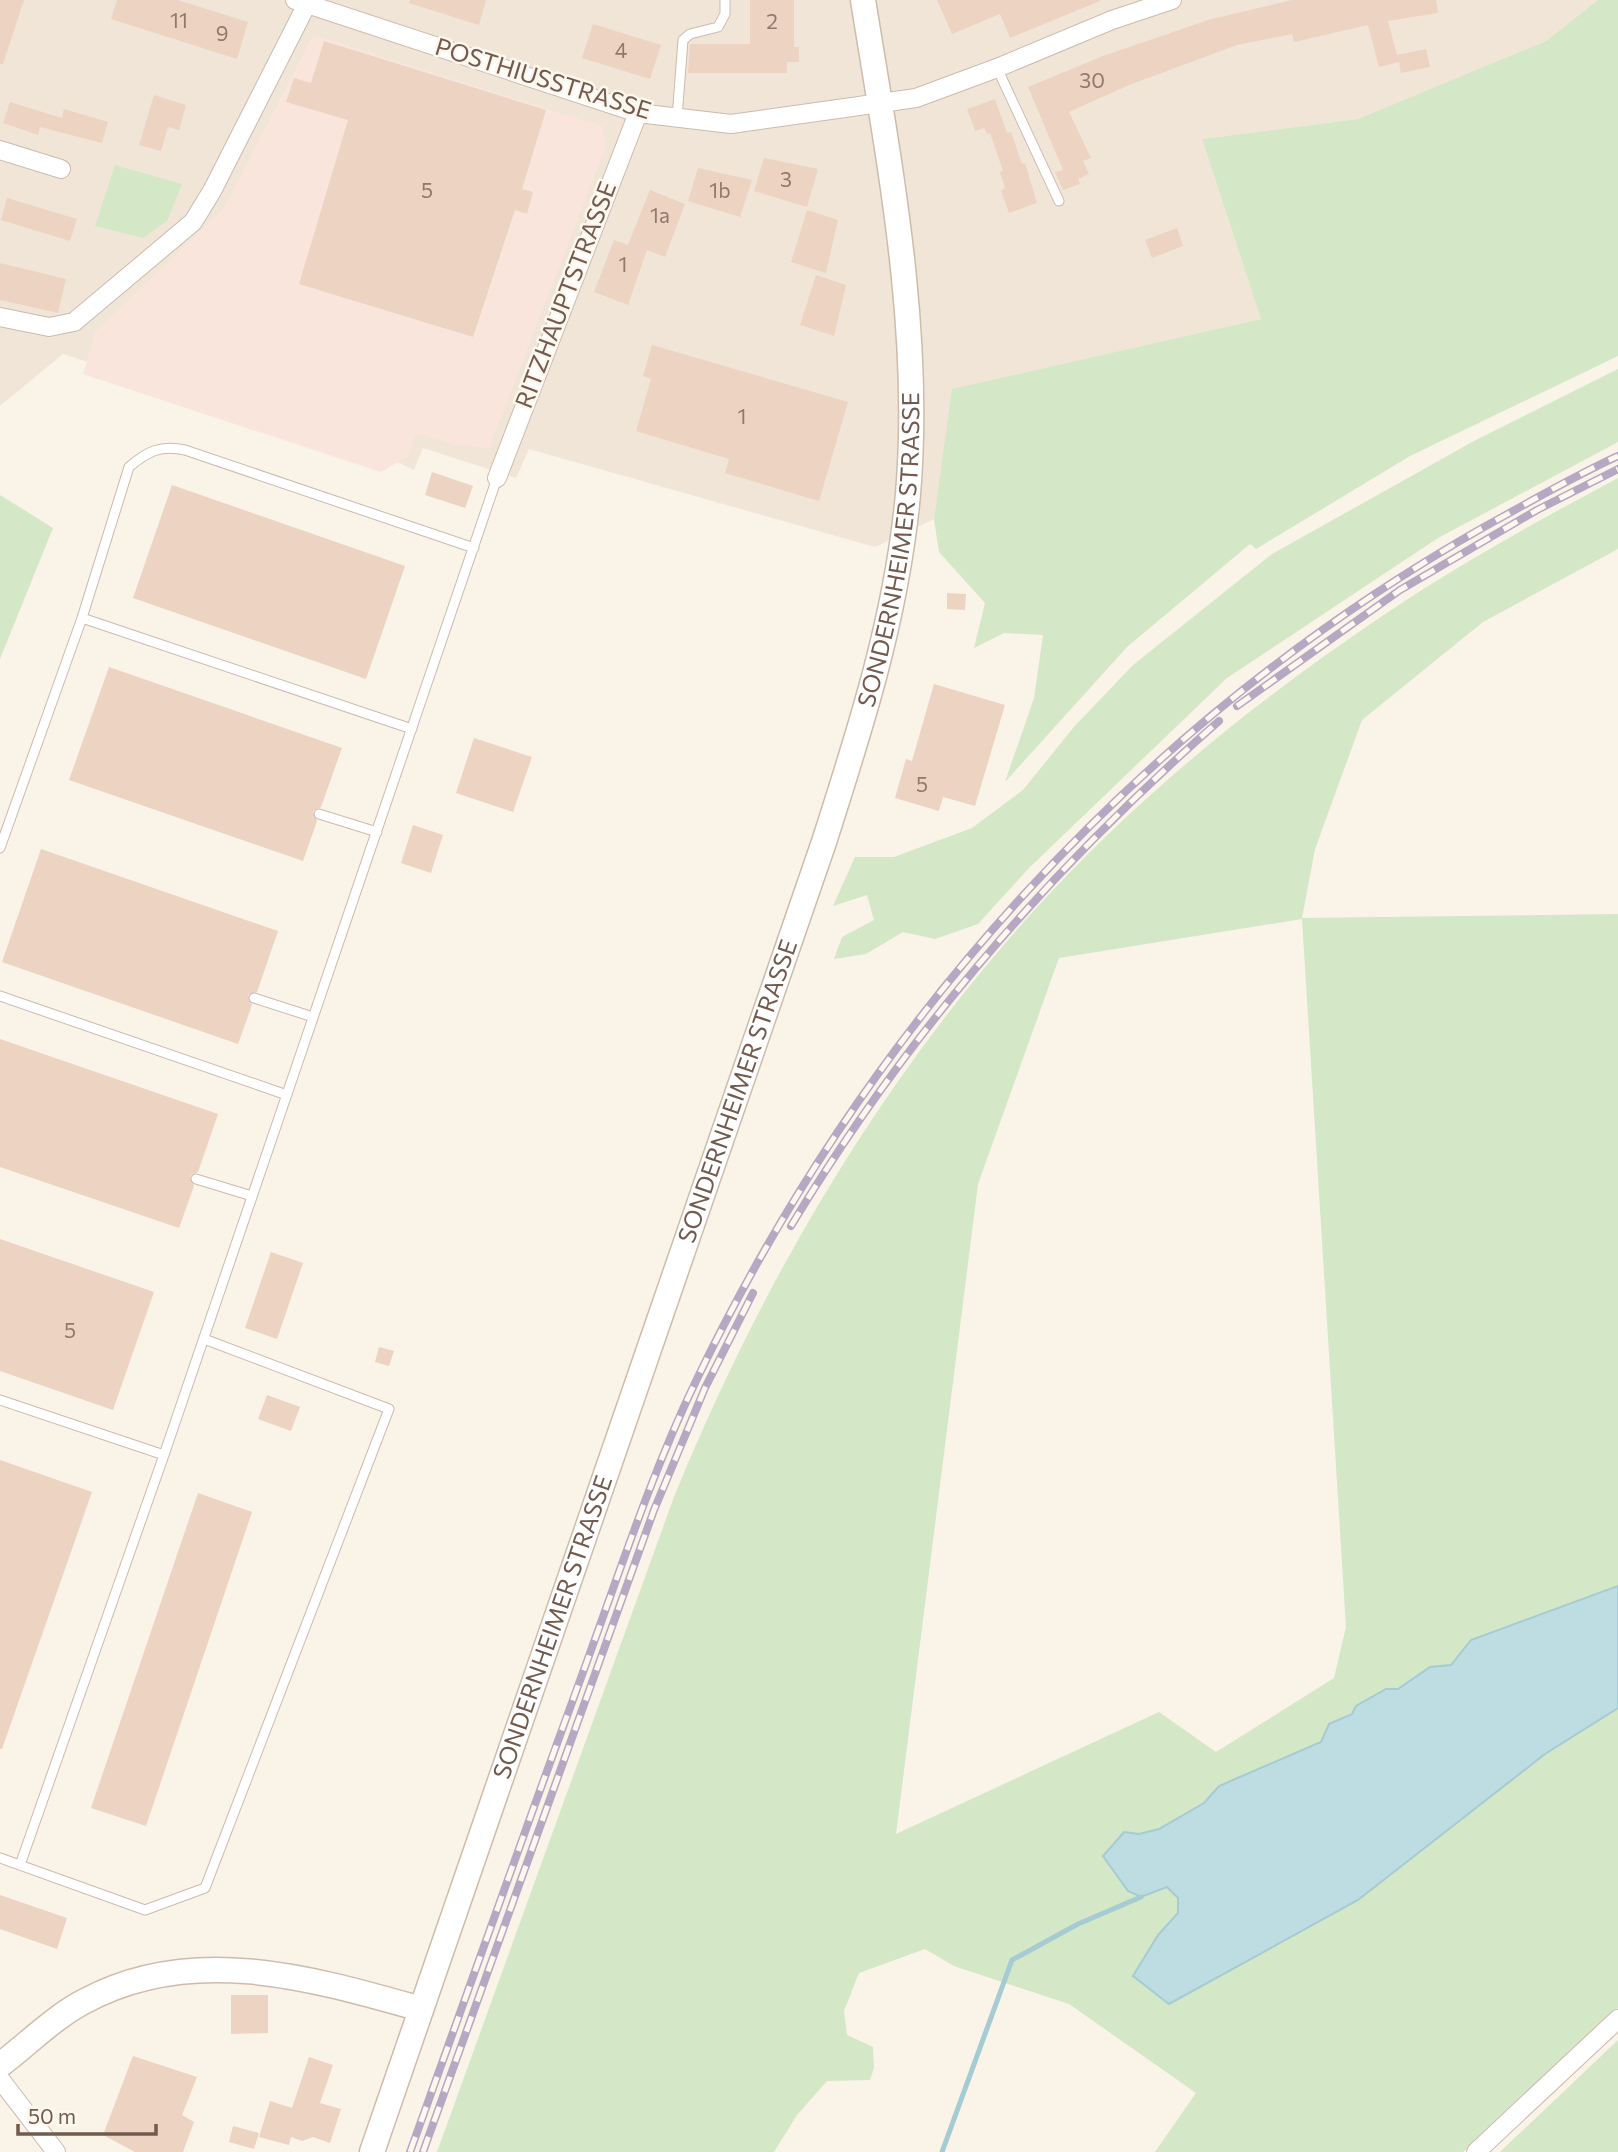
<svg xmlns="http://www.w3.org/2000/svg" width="1618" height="2152" font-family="Commissioner,sans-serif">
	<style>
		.residential { fill: #f1e5d7 }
		.commercial { fill: #f9e5dc }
		.green { fill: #d4e7c7; fill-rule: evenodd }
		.water { fill: #bedde2; stroke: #a5cbd3; stroke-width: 2 }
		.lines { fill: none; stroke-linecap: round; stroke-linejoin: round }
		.stream { stroke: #a5cbd3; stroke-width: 5 }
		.building { fill: #edd3c2 }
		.lane-casing { stroke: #cbbbaf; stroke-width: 11 }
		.street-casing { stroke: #cbbbaf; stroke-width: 20 }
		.secondary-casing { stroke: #cdbcac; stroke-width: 27 }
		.lane { stroke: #fff; stroke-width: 9 }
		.street { stroke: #fff; stroke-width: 18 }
		.secondary { stroke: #fff; stroke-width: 24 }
		.rail-casing { stroke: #b6a7c3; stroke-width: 8 }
		.rail { stroke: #fdf7ee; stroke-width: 5; stroke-dasharray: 16; stroke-linecap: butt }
		.labels { text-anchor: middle; stroke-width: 5; stroke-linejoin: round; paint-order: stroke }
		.number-label { font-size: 21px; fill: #91796b }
		.street-label { font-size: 24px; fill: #725b4e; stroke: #fdf7ee }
	</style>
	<rect width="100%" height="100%" fill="#faf3e8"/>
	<path class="residential" d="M 0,0 L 1598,0 L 1546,41 L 1358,119 L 1202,139 L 1261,319 L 953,389 L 934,519 L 875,547 L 529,449 L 516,478 L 423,448 L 414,470 L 387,457 L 63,354 L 0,406 Z"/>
	<path class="commercial" d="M 313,35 L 602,126 L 606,146 L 489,448 L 457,445 L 416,433 L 408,456 L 381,472 L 83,374 L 95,332 L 224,208 Z"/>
	<path class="green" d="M 1598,0 L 1618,0 L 1618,356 L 1410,456 L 1256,549 L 1250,544 L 1127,647 L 1005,782 L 1034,698 L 1043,635 L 1004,633 L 974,648 L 985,603 L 939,552 L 934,519 L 952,389 L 1261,319 L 1202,139 L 1358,119 L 1546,41 Z
		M 115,165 L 182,184 L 167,221 L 143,238 L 95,226 Z
		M 1618,369 L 1618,442 L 1438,538 L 1227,678 L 1029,868 L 978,924 L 935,939 L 903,932 L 866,954 L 834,959 L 842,937 L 874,920 L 867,895 L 833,906 L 855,857 L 894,857 L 972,828 L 1023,790 L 1073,728 L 1133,665 L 1272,554 L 1474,441 Z
		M 1618,478 L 1618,549 L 1483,622 L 1362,720 L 1315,849 L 1302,918 L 1618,914 L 1618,1586 L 1471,1640 L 1450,1665 L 1430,1667 L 1398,1689 L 1329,1724 L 1321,1742 L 1219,1786 L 1204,1803 L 1159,1829 L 1139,1834 L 1142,1897 L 1168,1887 L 1178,1898 L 1178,1913 L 1158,1935 L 1545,1754 L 1618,1708 L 1618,2008 L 1463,2152 L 1155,2152 L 1196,2093 L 1069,2004 L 954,1966 L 925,1949 L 859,1973 L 844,2011 L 847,2035 L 873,2047 L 874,2068 L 870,2080 L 827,2081 L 797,2115 L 774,2152 L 437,2152 L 674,1497 C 760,1286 877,1085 1030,915 C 1130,804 1249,706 1372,623 C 1450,569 1534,523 1618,478 ZM 1302,919 L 1346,1627 L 1334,1678 L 1216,1752 L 1159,1712 L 896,1834 L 978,1184 L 1059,958 Z
		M 0,495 L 53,528 L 0,659 Z
		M 1618,2040 L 1618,2152 L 1500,2152 Z"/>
	<path class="water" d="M 1618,1586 L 1618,1708 L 1545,1754 L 1358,1900 L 1169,2004 L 1133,1976 L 1158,1935 L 1178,1913 L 1178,1898 L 1167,1887 L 1141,1897 L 1128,1891 L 1103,1856 L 1124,1832 L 1139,1834 L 1159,1829 L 1204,1803 L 1219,1786 L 1321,1742 L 1329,1724 L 1352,1714 L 1356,1706 L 1386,1689 L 1398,1689 L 1430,1667 L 1451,1665 L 1471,1640 Z"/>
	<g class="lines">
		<path class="stream" d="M 942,2152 L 1012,1960 L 1078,1924 L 1141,1897"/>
	</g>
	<path class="building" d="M 0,0 L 24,0 L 3,64 L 0,64 Z
		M 117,0 L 178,0 L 248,22 L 237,59 L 111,19 Z
		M 410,0 L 486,0 L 479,25 L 409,3 Z
		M 750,0 L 794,0 L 794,47 L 799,47 L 799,62 L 787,62 L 787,73 L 688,73 L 690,44 L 750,44 Z
		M 937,0 L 1099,0 L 1100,1 L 1010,38 L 1000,14 L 952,34 Z
		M 1292,0 L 1436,0 L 1438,13 L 1388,21 L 1398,59 L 1397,55 L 1426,49 L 1430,67 L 1401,73 L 1399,62 L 1379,67 L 1368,25 L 1294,42 L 1292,34 L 1237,45 L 1129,85 L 1069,112 L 1091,158 L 1083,161 L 1089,174 L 1078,179 L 1080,184 L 1063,190 L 1055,172 L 1063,170 L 1028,87 L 1103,56 L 1208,20 Z
		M 593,24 L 661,45 L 650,79 L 582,58 Z
		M 324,41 L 546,110 L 522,189 L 533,192 L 527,214 L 515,210 L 473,337 L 299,284 L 348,120 L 286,102 L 294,78 L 311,83 Z
		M 154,95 L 186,105 L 179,130 L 168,127 L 161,151 L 139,145 Z
		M 995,99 L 1007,133 L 1011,132 L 1022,164 L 1025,163 L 1037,203 L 1009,213 L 1001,191 L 1005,188 L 1000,172 L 1003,171 L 990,133 L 987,134 L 984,128 L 975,131 L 967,109 Z
		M 10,102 L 62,118 L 64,109 L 108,122 L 102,143 L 40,127 L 38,135 L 3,123 Z
		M 764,158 L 818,169 L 807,207 L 754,191 Z
		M 698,168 L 752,180 L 740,217 L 688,201 Z
		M 650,190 L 685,204 L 665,257 L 647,250 L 628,305 L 594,292 L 614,240 L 628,245 Z
		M 7,198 L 77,219 L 70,241 L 1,220 Z
		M 807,210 L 838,220 L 826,273 L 791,262 Z
		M 1177,228 L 1183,246 L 1152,258 L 1145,240 Z
		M 0,263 L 66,279 L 58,313 L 0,300 Z
		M 816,275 L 846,285 L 834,336 L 800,325 Z
		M 652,345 L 848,402 L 819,501 L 725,473 L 729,459 L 636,431 L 651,379 L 643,376 Z
		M 432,472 L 473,486 L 465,508 L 425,495 Z
		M 172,485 L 405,566 L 366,679 L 133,598 Z
		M 947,593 L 966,594 L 965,610 L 947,609 Z
		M 109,667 L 342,748 L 321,807 L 313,811 L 317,821 L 303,861 L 69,780 Z
		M 934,684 L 1005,705 L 975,806 L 943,797 L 939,811 L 895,798 L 906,759 L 912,761 Z
		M 474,738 L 532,757 L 513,812 L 456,793 Z
		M 413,825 L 443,835 L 431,873 L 401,863 Z
		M 41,849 L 278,931 L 257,992 L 248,995 L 252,1005 L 238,1044 L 2,962 Z
		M 0,1039 L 218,1114 L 198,1172 L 190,1176 L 194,1186 L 179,1228 L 0,1167 Z
		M 0,1239 L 154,1292 L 113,1410 L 0,1371 Z
		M 271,1252 L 303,1263 L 277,1339 L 245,1328 Z
		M 379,1347 L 394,1351 L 389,1366 L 375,1362 Z
		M 267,1395 L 300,1407 L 291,1431 L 258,1419 Z
		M 0,1460 L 92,1492 L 2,1749 L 0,1749 Z
		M 198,1493 L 252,1512 L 146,1826 L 91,1808 Z
		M 0,1895 L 67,1918 L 57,1949 L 0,1929 Z
		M 231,1995 L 268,1995 L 268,2033 L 231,2034 Z
		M 133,2056 L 197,2077 L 182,2115 L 194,2122 L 183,2152 L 135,2152 L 103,2135 Z
		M 309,2057 L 333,2065 L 320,2103 L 341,2109 L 330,2143 L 313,2137 L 302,2141 L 291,2137 L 289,2145 L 259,2137 L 270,2101 L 292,2108 Z
		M 233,2126 L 259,2133 L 254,2149 L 229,2142 Z"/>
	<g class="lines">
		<g class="lane-casing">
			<path id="lane" d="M 997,68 L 1059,201
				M 677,118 L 683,40 L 690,34 L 718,27 L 725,14 L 725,0
				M 82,618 L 412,729
				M 319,814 L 377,832
				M 0,848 L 82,618 L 129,467 C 148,451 160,445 185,450 L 474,548
				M 0,996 L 287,1095
				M 254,998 L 313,1017
				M 196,1179 L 252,1196
				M 0,1400 L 164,1455 L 20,1865
				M 164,1455 L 497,478
				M 0,1858 L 145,1910 L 205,1888 L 389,1409 L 204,1339"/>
		</g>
		<g class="street-casing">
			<path id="street" d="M 295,0 L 638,113 L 731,124 L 916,98 L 997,68 L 1112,20 L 1172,0
				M 0,150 L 61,169
				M 0,317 L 49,327 L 74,322 L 193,222 L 212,191 L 309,0
				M 497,478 L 638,113
				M 0,2079 L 56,2152
				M 1476,2152 L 1618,2019"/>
		</g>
		<g class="secondary-casing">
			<g id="secondary">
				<path d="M 0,2065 C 28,2044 54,2017 85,2001 C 192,1943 311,1978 421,2009"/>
				<path id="s1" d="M 372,2152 L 824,842 C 861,727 897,615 908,494 C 922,329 889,162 863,0"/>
			</g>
		</g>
		<use href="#lane" class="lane"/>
		<use href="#street" class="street"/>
		<use href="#secondary" class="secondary"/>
		<g class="rail-casing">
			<path id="rail" d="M 1237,706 L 1400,590 L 1537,510 L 1618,469
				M 791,1226 C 906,1035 1051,868 1219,721
				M 410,2152 C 470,1986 529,1819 590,1653 C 623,1562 654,1468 696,1381 C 867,1024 1140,722 1484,527 C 1528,503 1572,477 1618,456
				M 423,2152 L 654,1510 L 705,1388 L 753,1293"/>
		</g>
		<use href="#rail" class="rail"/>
	</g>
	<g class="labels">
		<g class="number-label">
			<text x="179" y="28">11</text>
			<text x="772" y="29">2</text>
			<text x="222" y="41">9</text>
			<text x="621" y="58">4</text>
			<text x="1092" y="88">30</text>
			<text x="786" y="187">3</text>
			<text x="427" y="198">5</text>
			<text x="720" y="198">1b</text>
			<text x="660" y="223">1a</text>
			<text x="623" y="272">1</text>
			<text x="742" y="424">1</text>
			<text x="922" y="792">5</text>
			<text x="70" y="1338">5</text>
		</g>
		<g class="street-label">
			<text transform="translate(543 79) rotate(17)" y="8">POSTHIUSSTRASSE</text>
			<text transform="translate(566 295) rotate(-69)" y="8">RITZHAUPTSTRASSE</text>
			<text dy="8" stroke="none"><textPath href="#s1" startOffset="1687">SONDERNHEIMER STRASSE</textPath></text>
			<text dy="8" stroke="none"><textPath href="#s1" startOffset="1122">SONDERNHEIMER STRASSE</textPath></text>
			<text dy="8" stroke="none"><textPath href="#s1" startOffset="555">SONDERNHEIMER STRASSE</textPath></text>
		</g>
	</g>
	<path d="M18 2124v10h138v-10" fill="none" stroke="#725b4e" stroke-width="3.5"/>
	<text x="28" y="2124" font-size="21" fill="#725b4e" stroke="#fdf7ee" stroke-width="5" paint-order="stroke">50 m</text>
</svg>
